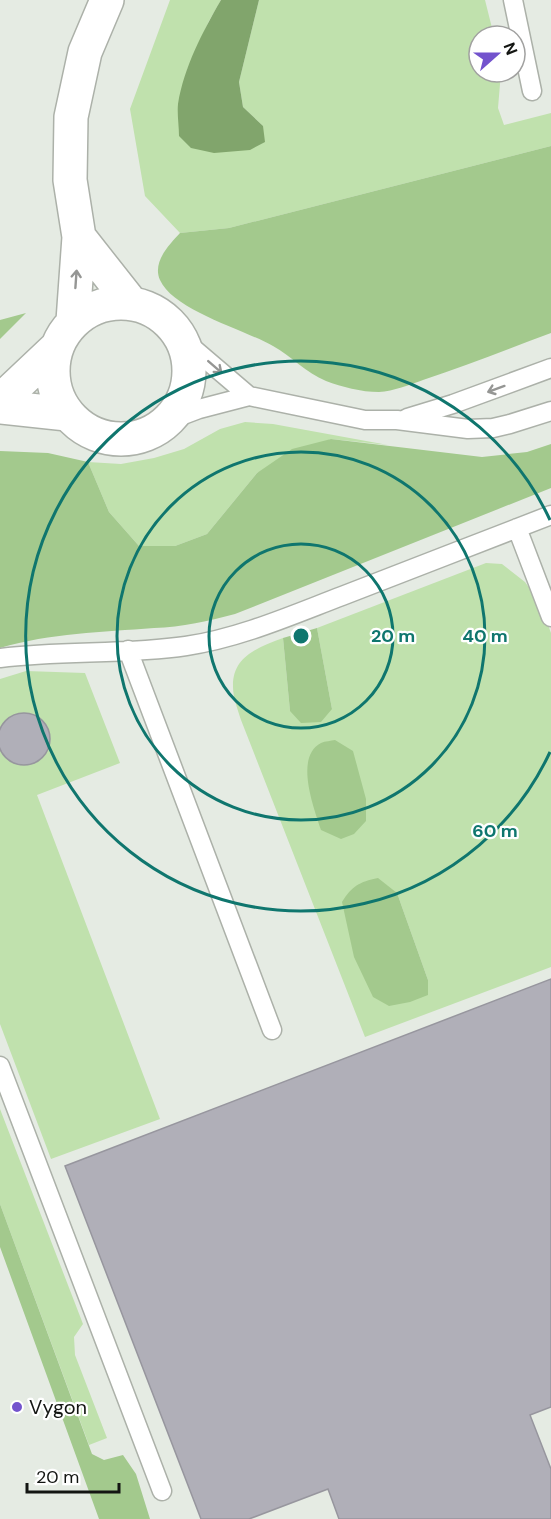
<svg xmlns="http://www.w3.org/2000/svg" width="551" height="1519" font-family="'DM Sans',sans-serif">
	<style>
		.green { fill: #c0e1ad; fill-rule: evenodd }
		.forest { fill: #a3c98d }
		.water { fill: #81a56c }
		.building { fill: #b0afb8; stroke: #97969e; stroke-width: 1.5 }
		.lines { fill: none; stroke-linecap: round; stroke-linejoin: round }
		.lane-casing { stroke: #acb1a9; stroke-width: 21 }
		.secondary-casing { stroke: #acb1a9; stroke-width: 36 }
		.lane { stroke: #fff; stroke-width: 18 }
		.secondary { stroke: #fff; stroke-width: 33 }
		.oneway { stroke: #959694 }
		.ring { fill: none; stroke: #0f766e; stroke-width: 3 }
		.poi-dot { fill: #7353cd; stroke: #fff; stroke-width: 2 }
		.labels { text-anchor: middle; stroke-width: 4.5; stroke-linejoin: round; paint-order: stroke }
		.poi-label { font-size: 20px; fill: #131512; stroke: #fff; text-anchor: start }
		.centre { fill: #0f766e; stroke: #fff; stroke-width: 3 }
		.ring-label { font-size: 18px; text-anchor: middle; font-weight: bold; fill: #0f766e; stroke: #fff; stroke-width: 4.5; stroke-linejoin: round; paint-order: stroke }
	</style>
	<rect width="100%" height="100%" fill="#e5ebe3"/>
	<path class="green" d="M 170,0 L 221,0 L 209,21 L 187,70 L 263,126 L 243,107 L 239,82 L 259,0 L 485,0 L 494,36 L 479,36 L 479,72 L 501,72 L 498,108 L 504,125 L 551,113 L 551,146 L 229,228 L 180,233 L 145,196 L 130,109 Z
		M 245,422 L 273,424 L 388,445 L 331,439 L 257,473 L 207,534 L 175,546 L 139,546 L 109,512 L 88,462 L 121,464 L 154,458 L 184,449 L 220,429 Z
		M 486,563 L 502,564 L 525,582 L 540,603 L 551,633 L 551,967 L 365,1037 L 241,720 C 238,710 233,698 233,687 C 232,656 259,647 283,638 L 290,711 L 332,709 L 317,628 ZM 397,893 L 428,980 L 428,995 Z
		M 26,671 L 85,673 L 120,763 L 37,795 L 160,1119 L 51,1159 L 0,1024 L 0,679 Z
		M 0,1109 L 83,1324 L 74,1337 L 75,1355 L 107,1438 L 89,1445 L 0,1204 Z"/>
	<path class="forest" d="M 551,146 L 551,333 C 508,349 466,366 423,380 C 409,385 394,391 379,392 C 361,392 342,387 326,381 C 306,373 291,356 273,346 C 245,330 173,310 160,280 C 152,262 169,245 180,233 L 229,228 Z
		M 26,313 L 0,339 L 0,320 Z
		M 331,439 L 482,457 L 527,452 L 551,444 L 551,488 L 235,614 C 209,621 182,627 154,628 C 102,632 51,633 0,648 L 0,451 L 48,453 L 88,462 L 109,512 L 139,546 L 175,546 L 207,534 L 257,473 L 292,449 Z
		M 317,628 L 332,709 L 321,722 L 301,723 L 290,711 L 283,638 Z
		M 335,740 L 353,751 L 366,799 L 366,821 L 354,834 L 341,839 L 321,830 C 314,808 294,757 321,743 C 325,741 331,741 335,740 Z
		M 378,878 L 397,893 L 428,980 L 428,995 L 410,1002 L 389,1006 L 373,997 L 354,957 L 342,902 C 352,886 359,882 378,878 Z
		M 0,1204 L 92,1454 L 104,1460 L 123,1455 L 136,1474 L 150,1519 L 99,1519 L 0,1247 Z"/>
	<path class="water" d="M 221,0 L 259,0 L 239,82 L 243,107 L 263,126 L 265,142 L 250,150 L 214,153 L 191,148 L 179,136 C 179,126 177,114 178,104 C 184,67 203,31 221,0 Z"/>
	<path class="building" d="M-2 739a26 26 0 1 1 52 0a26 26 0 1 1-52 0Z
		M 551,979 L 551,1407 L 530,1415 L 551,1469 L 551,1519 L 339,1519 L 328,1489 L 249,1519 L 201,1519 L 65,1166 Z"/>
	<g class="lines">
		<g class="lane-casing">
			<path id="lane" d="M 513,0 L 532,91
				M 181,338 L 249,396
				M 407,418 L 453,404 L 551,368
				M 170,420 L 199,409 L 249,396 L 365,420 L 397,420 L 468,429 L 493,428 L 510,424 L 551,411
				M 517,528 L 551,617
				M 128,650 L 272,1030
				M 0,658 C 62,650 125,655 186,646 C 240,638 292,615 342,596 C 412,569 481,542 551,515
				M 0,1066 L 162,1491"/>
		</g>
		<g class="secondary-casing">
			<path id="secondary" d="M 79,237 L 131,303
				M53 371a68 68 0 1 1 136 0a68 68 0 1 1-136 0Z
				M 73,321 L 79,237 L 70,180 L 71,117 L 85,52 L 107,0
				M 0,401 L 55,349
				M 0,407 L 67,414"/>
		</g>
		<use href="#lane" class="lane"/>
		<use href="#secondary" class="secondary"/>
	</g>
	<defs><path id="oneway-shaft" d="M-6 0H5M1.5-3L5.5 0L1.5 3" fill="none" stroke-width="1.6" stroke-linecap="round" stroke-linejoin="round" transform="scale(1.5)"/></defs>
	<g class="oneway">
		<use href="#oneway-shaft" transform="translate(76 279) rotate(-86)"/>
		<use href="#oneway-shaft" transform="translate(215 367) rotate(41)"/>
		<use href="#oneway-shaft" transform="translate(496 389) rotate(160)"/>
	</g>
	<g class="ring">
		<circle cx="301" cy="636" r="92"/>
		<circle cx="301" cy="636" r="184"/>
		<path d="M550 752A275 275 0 1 1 550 520"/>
	</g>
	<circle class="poi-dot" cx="17" cy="1407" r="6"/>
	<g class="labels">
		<g class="poi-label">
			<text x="29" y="1414">Vygon</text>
		</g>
	</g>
	<circle cx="301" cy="636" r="9" class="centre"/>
	<g class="ring-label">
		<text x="393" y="642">20 m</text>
		<text x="485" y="642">40 m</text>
		<text x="495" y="837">60 m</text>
	</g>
	<g transform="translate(497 54) rotate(69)"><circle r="28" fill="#ffffff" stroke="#a1a1a0" stroke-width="1.5"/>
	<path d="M0-4.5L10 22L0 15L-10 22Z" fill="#7353cd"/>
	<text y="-9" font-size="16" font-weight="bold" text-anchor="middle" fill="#131512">N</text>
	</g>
	<path d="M27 1483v9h92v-9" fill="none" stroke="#131512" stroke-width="3"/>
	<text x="36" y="1483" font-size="18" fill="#131512" stroke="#ffffff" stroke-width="4.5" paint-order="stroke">20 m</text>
</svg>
